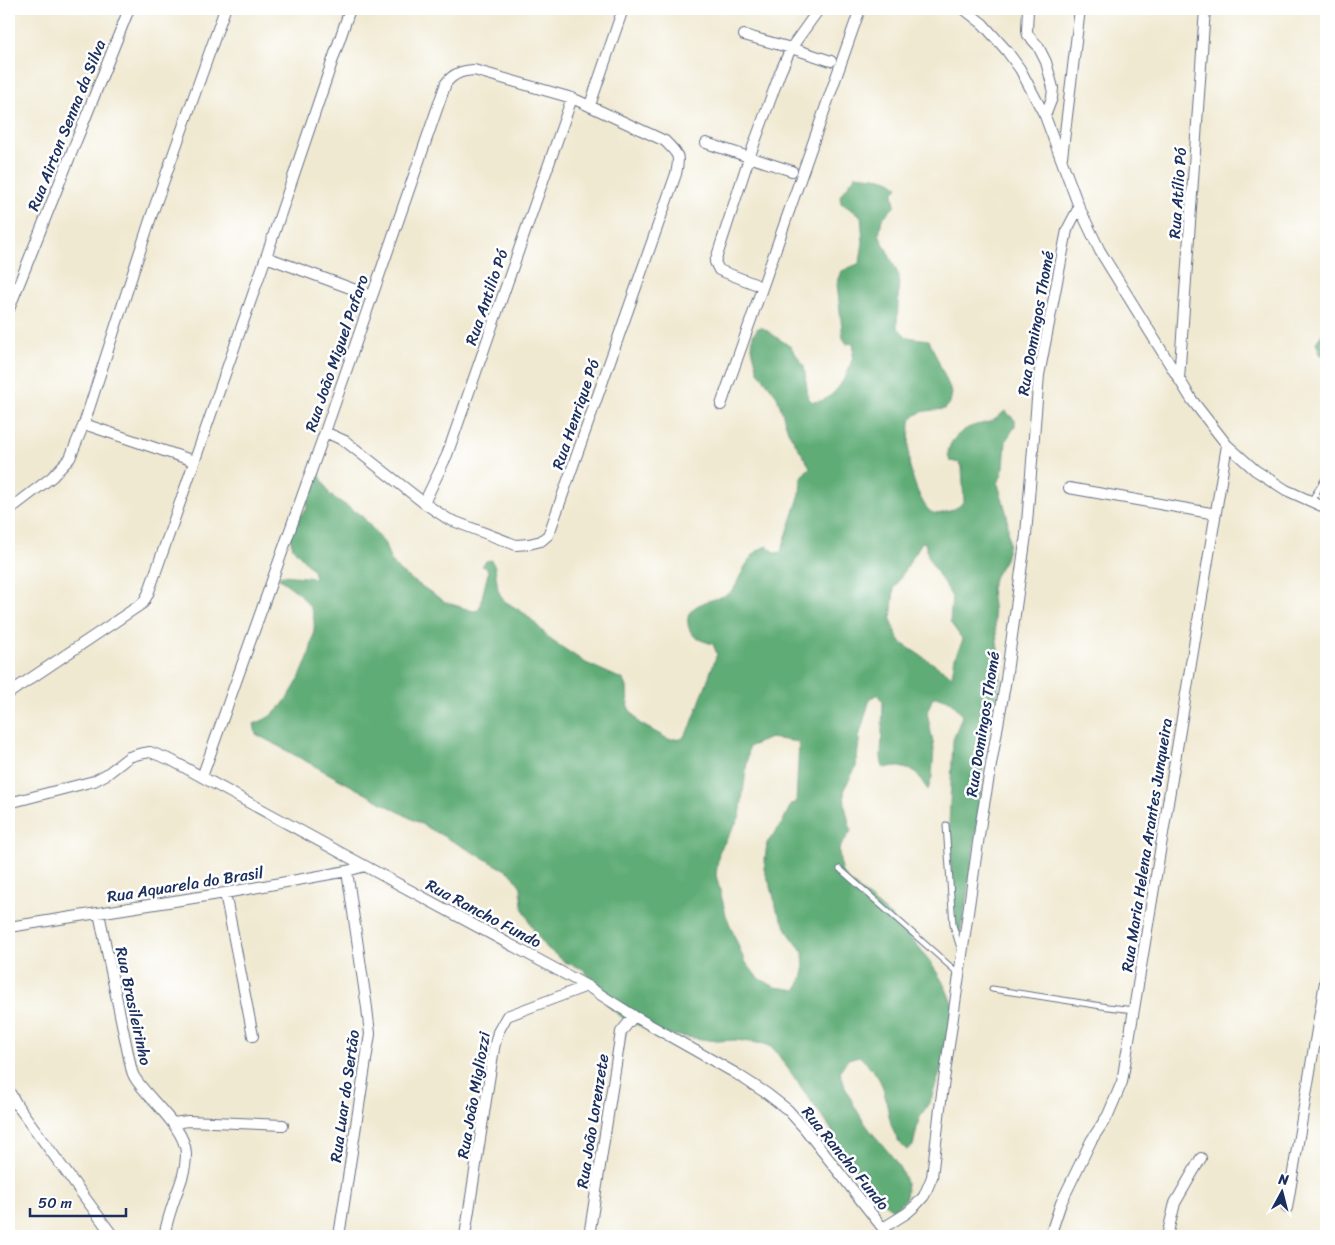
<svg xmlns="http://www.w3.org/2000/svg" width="1335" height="1245" font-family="Sriracha,sans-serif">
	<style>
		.forest { fill: #5fac76; stroke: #3d6e6a; fill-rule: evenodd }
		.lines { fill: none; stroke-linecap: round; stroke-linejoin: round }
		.service-casing { stroke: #667086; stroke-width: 7 }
		.minor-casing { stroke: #667086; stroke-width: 12 }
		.service { stroke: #fff; stroke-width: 5 }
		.minor { stroke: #fff; stroke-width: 10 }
		.labels { text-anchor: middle; stroke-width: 5; stroke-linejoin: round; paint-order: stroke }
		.street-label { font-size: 16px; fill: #1b2f5e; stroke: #fff }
	</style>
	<rect width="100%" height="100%" fill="#fff"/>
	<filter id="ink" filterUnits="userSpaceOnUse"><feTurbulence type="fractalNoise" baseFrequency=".02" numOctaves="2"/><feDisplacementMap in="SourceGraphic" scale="10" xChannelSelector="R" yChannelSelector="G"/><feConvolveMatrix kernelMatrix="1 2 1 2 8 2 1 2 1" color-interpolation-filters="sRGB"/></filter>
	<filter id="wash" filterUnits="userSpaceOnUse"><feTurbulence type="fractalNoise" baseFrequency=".0096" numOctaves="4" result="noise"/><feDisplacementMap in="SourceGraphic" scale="20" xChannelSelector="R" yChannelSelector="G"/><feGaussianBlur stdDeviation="1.12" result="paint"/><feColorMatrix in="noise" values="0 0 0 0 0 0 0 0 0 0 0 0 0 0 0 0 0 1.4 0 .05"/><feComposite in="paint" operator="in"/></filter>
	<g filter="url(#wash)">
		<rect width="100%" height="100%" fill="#f0e9d1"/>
		<path class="forest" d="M 856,175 C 869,177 890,176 898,187 L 893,193 L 895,206 L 882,219 L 879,234 L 899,276 L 897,327 L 907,337 L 929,340 L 952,393 L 950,403 L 945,409 C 932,411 916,409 910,422 C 910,435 908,448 909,461 C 910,472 921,508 933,513 C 941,516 959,508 964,502 L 962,467 L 960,463 L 950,461 C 943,447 957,433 970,427 C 977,424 985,424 992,421 C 997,419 1001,414 1005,411 L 1015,420 L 1015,426 L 1006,441 L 1004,467 L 998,484 L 1007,515 L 1009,543 L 1005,559 L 995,576 L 991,588 L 1001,677 L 985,743 L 980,806 L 964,915 L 959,938 L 952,889 L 949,825 L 953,740 L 962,716 C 954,703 948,697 933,697 L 927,712 L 934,748 L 932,777 L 928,790 L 915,771 L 896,766 L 883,768 L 881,758 L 883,702 L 877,694 L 870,699 L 860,733 L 856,767 L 844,789 L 845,806 L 851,831 L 839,849 L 841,871 L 850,882 L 894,919 L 929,960 L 944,984 L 955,1010 L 947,1052 L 931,1099 L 919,1119 L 913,1146 L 907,1150 C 887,1135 890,1105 881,1083 C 876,1072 868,1064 859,1056 L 848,1059 L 840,1072 C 845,1090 858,1115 870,1130 C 882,1146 912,1173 906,1196 C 905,1202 899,1206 893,1209 L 883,1202 L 876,1189 L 853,1168 L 838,1145 L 831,1129 L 774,1049 L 765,1044 L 736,1040 L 717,1041 L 664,1034 L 627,1021 L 609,1007 L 596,986 L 583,969 L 565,962 L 547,948 L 534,931 L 522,906 L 521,887 L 511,873 L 256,734 L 254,724 C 261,721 269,718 274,713 C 295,697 324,635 311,609 C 303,595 291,587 278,578 L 282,575 L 315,578 L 313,570 L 293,548 L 290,538 L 293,522 L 307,509 L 307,488 L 311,474 L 318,472 L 330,495 L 362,516 L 385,544 L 390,559 L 399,571 L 445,602 L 473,611 L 479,610 L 488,573 L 487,568 L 482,566 L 486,561 L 491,560 L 495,567 L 498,590 L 503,600 L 527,615 L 551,640 L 586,663 L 624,680 L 627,687 L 628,707 L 639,723 L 668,739 L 682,739 L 691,726 L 717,654 L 713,644 C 702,641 690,638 688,624 C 684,599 723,602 733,590 C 735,588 737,583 738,580 C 745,567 752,550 767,546 L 776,553 L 781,552 L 800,494 L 801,477 L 810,467 L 788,431 L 777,396 L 758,371 L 752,348 L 753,335 L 758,328 L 763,328 L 791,347 L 804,366 L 808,397 L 812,402 C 815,401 820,402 823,400 C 840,394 857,360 853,343 L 847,344 L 843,338 L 837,284 L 842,271 L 860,263 L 863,242 L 861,216 L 841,203 L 840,196 ZM 922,542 L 925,543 L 929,559 L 952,597 L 950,622 L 963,640 L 955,657 L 952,676 L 903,644 L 898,638 L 891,620 L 894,588 ZM 770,738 L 799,742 L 796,804 L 792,803 L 781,825 L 767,843 L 764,869 L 772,890 L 777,910 L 790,935 L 803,952 L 804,972 L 797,990 L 775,987 L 757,977 L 744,960 L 726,915 L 716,875 L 719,852 L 740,816 L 749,747 Z
			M 1326,329 L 1326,357 L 1320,354 L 1316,342 Z"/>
	</g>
	<g filter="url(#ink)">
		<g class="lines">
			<g class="service-casing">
				<path id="service" d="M 1311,501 L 1326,477
					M 946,825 L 953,925 L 960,948
					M 840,869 L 959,974
					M 992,989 L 1108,1007 L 1134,1010"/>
			</g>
			<g class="minor-casing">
				<path id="minor" d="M 964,9 L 983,24 L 1007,51 L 1020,69 L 1045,116 L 1079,207 L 1100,251 L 1192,400 L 1227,445 L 1255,470 L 1286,490 L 1326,508
					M 1028,9 L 1027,31 L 1028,35 L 1038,46 L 1046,62 L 1053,88 L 1052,98 L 1045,116
					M 744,35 L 791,48 L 831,61
					M 590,105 L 623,9
					M 706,143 L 792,171
					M 1062,157 L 1080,9
					M 266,257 L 372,296
					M 755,284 L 719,270 L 715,262 L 749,158 L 780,73 L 791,48 L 819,9
					M 9,309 L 129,9
					M 1179,379 L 1205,9
					M 721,405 L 860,9
					M 84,424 L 194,461
					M 1069,488 L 1216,514
					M 424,503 L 447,455 L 572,98
					M 9,510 L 52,477 L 70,458 L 84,424 L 152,214 L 225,9
					M 9,693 L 143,603 L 148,594 L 266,257 L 350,9
					M 202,777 L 325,432 L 446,83 C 454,73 462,71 474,70 L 572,98 L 665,141 C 679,155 680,155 676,174 L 551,528 L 548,535 L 541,541 L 529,544 L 516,545 L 448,519 L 424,503 L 345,441 L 325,432
					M 9,803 L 94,781 L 107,774 L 129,757 L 139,754 L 150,752 L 171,760 L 365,866 L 587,986 L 634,1016 L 735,1073 L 766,1093 L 788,1110 L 805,1129 L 889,1236
					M 225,893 L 253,1036
					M 99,913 L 130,1063 C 131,1068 132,1074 135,1078 C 148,1099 186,1128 186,1154 C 186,1169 181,1182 176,1195 C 171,1209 167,1222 164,1236
					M 9,927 L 225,893 L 347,871 L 365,866
					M 9,1091 L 17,1105 L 113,1236
					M 173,1123 L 188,1121 L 283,1125
					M 1287,1208 L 1326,976
					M 883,1228 L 907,1213 L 916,1205 L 924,1196 L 932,1177 L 940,1108 L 981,822 L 1006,679 L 1026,535 L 1039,375 L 1067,230 L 1079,207
					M 339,1236 L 370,1034 L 367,1008 L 347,871
					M 465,1236 L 494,1048 L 498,1032 L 507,1016 L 587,986
					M 589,1236 L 621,1032 L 634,1016
					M 1050,1236 L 1061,1203 L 1091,1141 L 1108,1115 L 1122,1082 L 1227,445
					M 1167,1236 L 1175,1203 L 1201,1158"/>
			</g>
			<use href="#service" class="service"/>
			<use href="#minor" class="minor"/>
		</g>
	</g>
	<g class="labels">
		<g class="street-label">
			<text transform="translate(66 125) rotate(-68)" y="6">Rua Airton Senna da Silva</text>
			<text transform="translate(1177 193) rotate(-86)" y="6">Rua Atílio Pó</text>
			<text transform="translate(486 297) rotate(-71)" y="6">Rua Antilio Pó</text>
			<text transform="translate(1035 323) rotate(-80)" y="6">Rua Domingos Thomé</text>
			<text transform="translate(336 353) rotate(-71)" y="6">Rua João Miguel Pafaro</text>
			<text transform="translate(575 414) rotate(-71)" y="6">Rua Henrique Pó</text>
			<text transform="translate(982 724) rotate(-81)" y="6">Rua Domingos Thomé</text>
			<text transform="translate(1146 845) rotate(-81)" y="6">Rua Maria Helena Arantes Junqueira</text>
			<text transform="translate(185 884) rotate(-9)" y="6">Rua Aquarela do Brasil</text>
			<text transform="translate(484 913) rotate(28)" y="6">Rua Rancho Fundo</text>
			<text transform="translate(134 1006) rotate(78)" y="6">Rua Brasileirinho</text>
			<text transform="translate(473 1095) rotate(-80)" y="6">Rua João Migliozzi</text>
			<text transform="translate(344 1096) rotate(-82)" y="6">Rua Luar do Sertão</text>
			<text transform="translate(592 1121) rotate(-81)" y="6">Rua João Lorenzete</text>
			<text transform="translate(846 1158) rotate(51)" y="6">Rua Rancho Fundo</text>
		</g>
	</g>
	<rect width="1335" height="1245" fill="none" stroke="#fff" stroke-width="30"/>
	<g transform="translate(1282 1192) rotate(7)" stroke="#ffffff" stroke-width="4" paint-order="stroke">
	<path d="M0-4L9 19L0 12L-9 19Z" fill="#1b2f5e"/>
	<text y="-8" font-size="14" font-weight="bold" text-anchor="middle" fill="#1b2f5e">N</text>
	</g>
	<path d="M30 1208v8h96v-8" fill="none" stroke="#1b2f5e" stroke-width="2.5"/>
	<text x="38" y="1208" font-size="15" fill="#1b2f5e" stroke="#ffffff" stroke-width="4" paint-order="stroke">50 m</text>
</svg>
